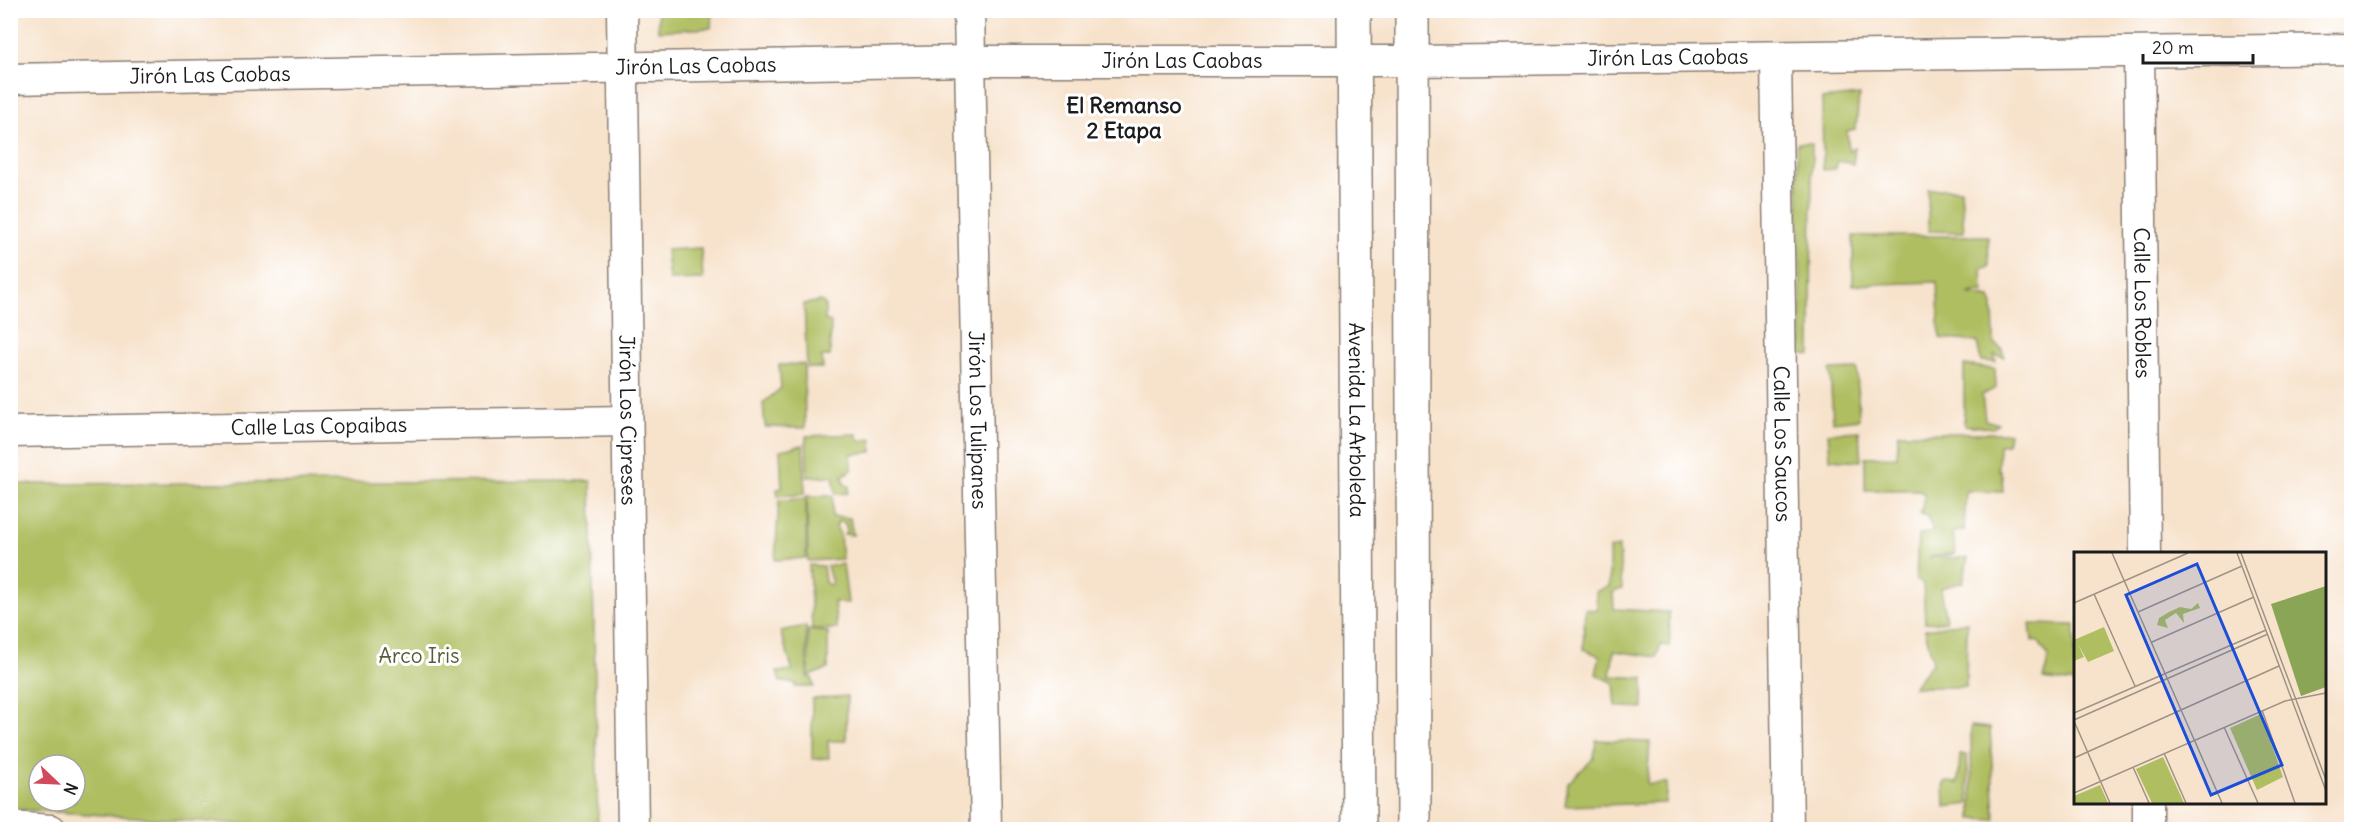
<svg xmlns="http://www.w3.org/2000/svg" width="2362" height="840" font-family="Delius,sans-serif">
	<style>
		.green { fill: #afbe60; stroke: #666d3e; stroke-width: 1.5; fill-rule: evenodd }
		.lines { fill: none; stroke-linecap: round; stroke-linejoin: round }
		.minor-casing { stroke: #8a7f74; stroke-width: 33 }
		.tertiary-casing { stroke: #8a7f74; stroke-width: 36 }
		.minor { stroke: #fff; stroke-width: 30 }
		.tertiary { stroke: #fff; stroke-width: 33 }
		.labels { text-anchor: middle; stroke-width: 6; stroke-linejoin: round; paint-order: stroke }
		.street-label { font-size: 21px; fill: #1c1c1c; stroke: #fff }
		.park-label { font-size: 21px; fill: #575d37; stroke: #fff }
		.neighbourhood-label { font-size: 22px; font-weight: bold; fill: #1c1c1c; stroke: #fff }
		.inset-road { fill: none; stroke: #9f9385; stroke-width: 1.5 }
		.view { fill: #1d4ed8; fill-opacity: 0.15; stroke: #1d4ed8; stroke-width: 3 }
		.inset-edge { fill: none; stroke: #1c1c1c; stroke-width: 3 }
	</style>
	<rect width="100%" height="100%" fill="#fff"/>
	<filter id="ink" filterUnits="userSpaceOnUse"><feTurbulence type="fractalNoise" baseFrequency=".0167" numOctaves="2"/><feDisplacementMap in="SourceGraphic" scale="12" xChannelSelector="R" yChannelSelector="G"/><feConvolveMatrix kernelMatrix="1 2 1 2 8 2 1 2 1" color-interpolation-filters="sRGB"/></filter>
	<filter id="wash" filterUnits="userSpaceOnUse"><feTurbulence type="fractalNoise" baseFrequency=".008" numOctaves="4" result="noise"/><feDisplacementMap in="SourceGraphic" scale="24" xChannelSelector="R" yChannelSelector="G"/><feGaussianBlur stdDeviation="1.35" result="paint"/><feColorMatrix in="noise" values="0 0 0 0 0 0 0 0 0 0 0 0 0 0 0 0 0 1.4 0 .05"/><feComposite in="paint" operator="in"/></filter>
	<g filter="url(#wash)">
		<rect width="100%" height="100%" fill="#f7e2cb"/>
		<path class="green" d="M 658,11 L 712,11 L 711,28 L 658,31 Z
			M 1859,95 L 1856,129 L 1847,131 L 1849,152 L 1855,148 L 1853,164 L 1838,161 L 1835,169 L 1823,170 L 1822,99 Z
			M 1797,143 L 1812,143 L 1811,355 L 1802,354 Z
			M 1928,189 L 1961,189 L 1964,232 L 1928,231 Z
			M 1853,236 L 1988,236 L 1989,267 L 1982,268 L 1983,292 L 1967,294 L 1990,298 L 1993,305 L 1994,342 L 2002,350 L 2005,357 L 1994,355 L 1996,362 L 1981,361 L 1977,342 L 1940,338 L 1937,282 L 1853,285 Z
			M 701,248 L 703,279 L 669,280 L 666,250 Z
			M 821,301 L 825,305 L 825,320 L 831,322 L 830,356 L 822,357 L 823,368 L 807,368 L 804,304 Z
			M 804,364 L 805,428 L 765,427 L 763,403 L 781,388 L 779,365 Z
			M 1964,365 L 1995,369 L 1996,388 L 1982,395 L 1985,420 L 1998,424 L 1993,428 L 1964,425 Z
			M 1857,369 L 1859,419 L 1833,422 L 1830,370 Z
			M 1859,431 L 1861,461 L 1830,459 L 1828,433 Z
			M 1898,433 L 2009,433 L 2007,444 L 1999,445 L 1998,467 L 2002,476 L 2003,492 L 1966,491 L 1964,530 L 1953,532 L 1955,554 L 1928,557 L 1968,558 L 1963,582 L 1941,588 L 1946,621 L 1925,623 L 1923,583 L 1916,580 L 1918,535 L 1933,531 L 1927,516 L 1920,514 L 1925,496 L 1920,490 L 1865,490 L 1865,457 L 1897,456 Z
			M 857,434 L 858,441 L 872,439 L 872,452 L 851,454 L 852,470 L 842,476 L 845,485 L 849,486 L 848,493 L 836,494 L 833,476 L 807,477 L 806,436 Z
			M 803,445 L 805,494 L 778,496 L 777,489 L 782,488 L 780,450 Z
			M 591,481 L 598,829 L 317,829 L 11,809 L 11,484 ZM 39,765 L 75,765 L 75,801 L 39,801 Z
			M 807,496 L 833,496 L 832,517 L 850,518 L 853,535 L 844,534 L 847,530 L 845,523 L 838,522 L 836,526 L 840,535 L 842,559 L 808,561 Z
			M 806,499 L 806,558 L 775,560 L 779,500 Z
			M 1619,547 L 1622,589 L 1613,592 L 1614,609 L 1669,612 L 1670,646 L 1660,645 L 1657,657 L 1614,651 L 1610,676 L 1644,678 L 1643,709 L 1616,706 L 1614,683 L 1596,674 L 1600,656 L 1583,649 L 1585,609 L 1597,610 L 1596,591 L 1609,587 L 1609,549 Z
			M 843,564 L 848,603 L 834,602 L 837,629 L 812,629 L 809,565 L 823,566 L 825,582 L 829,585 L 832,584 L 827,566 Z
			M 1967,622 L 1966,687 L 1913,687 L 1933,662 L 1925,629 Z
			M 2030,624 L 2075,625 L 2075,683 L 2043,679 L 2049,658 L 2039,642 L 2032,641 Z
			M 806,626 L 807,677 L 812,678 L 814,687 L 795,687 L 796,683 L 780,682 L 777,672 L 793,671 L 780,631 Z
			M 808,630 L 828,632 L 828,669 L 809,676 Z
			M 847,696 L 846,741 L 828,741 L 829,758 L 812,759 L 812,699 Z
			M 1971,726 L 1990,728 L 1995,820 L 1972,819 Z
			M 1596,740 L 1650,742 L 1647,784 L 1667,783 L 1665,803 L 1565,806 L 1568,783 L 1594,758 Z
			M 1960,755 L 1967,755 L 1969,804 L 1945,807 L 1944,782 L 1958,783 Z"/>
	</g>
	<g filter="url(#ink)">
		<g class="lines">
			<g class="minor-casing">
				<g id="minor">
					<path id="s1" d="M 622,10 L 633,830"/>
					<path id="s2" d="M 969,10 L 986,830"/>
					<path id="s3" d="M 2139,53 L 2145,554"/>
					<path id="s4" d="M 1776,57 L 1788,830"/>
					<path id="s5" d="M 10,79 L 970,61 L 1413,61 L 2352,49"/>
					<path id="s6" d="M 10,432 L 627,421"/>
					<path d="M 2148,802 L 2148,830"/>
					<path d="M 10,827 L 51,830"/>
				</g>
			</g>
			<g class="tertiary-casing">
				<g id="tertiary">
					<path id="s7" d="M 1354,10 L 1359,830"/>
					<path d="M 1412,10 L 1414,830"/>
				</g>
			</g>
			<use href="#minor" class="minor"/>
			<use href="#tertiary" class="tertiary"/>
		</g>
	</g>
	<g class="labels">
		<g class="street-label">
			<text dy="7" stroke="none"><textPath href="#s5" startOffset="1658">Jirón Las Caobas</textPath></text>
			<text dy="7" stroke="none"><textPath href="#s5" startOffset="1172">Jirón Las Caobas</textPath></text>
			<text dy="7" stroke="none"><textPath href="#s5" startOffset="686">Jirón Las Caobas</textPath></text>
			<text dy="7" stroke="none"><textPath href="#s5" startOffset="200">Jirón Las Caobas</textPath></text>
			<text dy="7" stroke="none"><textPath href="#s3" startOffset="250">Calle Los Robles</textPath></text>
			<text dy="7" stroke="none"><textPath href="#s1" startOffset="410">Jirón Los Cipreses</textPath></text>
			<text dy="7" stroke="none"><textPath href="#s2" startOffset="410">Jirón Los Tulipanes</textPath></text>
			<text dy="7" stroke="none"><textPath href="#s7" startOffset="410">Avenida La Arboleda</textPath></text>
			<text dy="7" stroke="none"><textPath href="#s6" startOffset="309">Calle Las Copaibas</textPath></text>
			<text dy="7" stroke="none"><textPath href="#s4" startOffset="387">Calle Los Saucos</textPath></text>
		</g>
		<g class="park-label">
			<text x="419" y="663">Arco Iris</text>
		</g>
		<g class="neighbourhood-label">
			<text x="1124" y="113">El Remanso<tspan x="1124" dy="25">2 Etapa</tspan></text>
		</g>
	</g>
	<g transform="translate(2074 552)">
		<rect width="252" height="252" fill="#f7e2cb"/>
		<path d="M 124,51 L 126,56 L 109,62 L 110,71 L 102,61 L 91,68 L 94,76 L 83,73 L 85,66 L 95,60 L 106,55 L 117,57 ZM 30,75 L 40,99 L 14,110 L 4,92 L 10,105 L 0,109 L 0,88 ZM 187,162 L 209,225 L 183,238 L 156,176 ZM 89,205 L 110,251 L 78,251 L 62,217 ZM 26,233 L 34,251 L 0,251 L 0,244 Z" fill="#afbe60"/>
		<path d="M 252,34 L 252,135 L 227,144 L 197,52 Z" fill="#8ba556"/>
		<path class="inset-road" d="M 38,1 L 148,251M 163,1 L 252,239M 167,1 L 252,228M 20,42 L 61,134M 0,51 L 114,1M 64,60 L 168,14M 78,90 L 180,45M 188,158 L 221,251M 0,161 L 192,78M 0,168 L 194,82M 0,169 L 36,251M 150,175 L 184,251M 90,201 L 112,251M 0,206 L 205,114M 59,215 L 75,251M 0,241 L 211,149 L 252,141"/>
		<path class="view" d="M 123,12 L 208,213 L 137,243 L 52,43 Z"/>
		<rect width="252" height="252" class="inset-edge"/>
	</g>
	<rect width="2362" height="840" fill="none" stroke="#fff" stroke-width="36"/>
	<g transform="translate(57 783) rotate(113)"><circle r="28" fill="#ffffff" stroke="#a4a4a4" stroke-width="1.5"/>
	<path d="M0-4.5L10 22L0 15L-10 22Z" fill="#d1495b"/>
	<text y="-9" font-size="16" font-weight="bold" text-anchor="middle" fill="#1c1c1c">N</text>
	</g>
	<path d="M2143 54v9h110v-9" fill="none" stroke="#1c1c1c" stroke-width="3"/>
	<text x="2152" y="54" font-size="18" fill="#1c1c1c" stroke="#ffffff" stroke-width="4.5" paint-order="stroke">20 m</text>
</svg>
